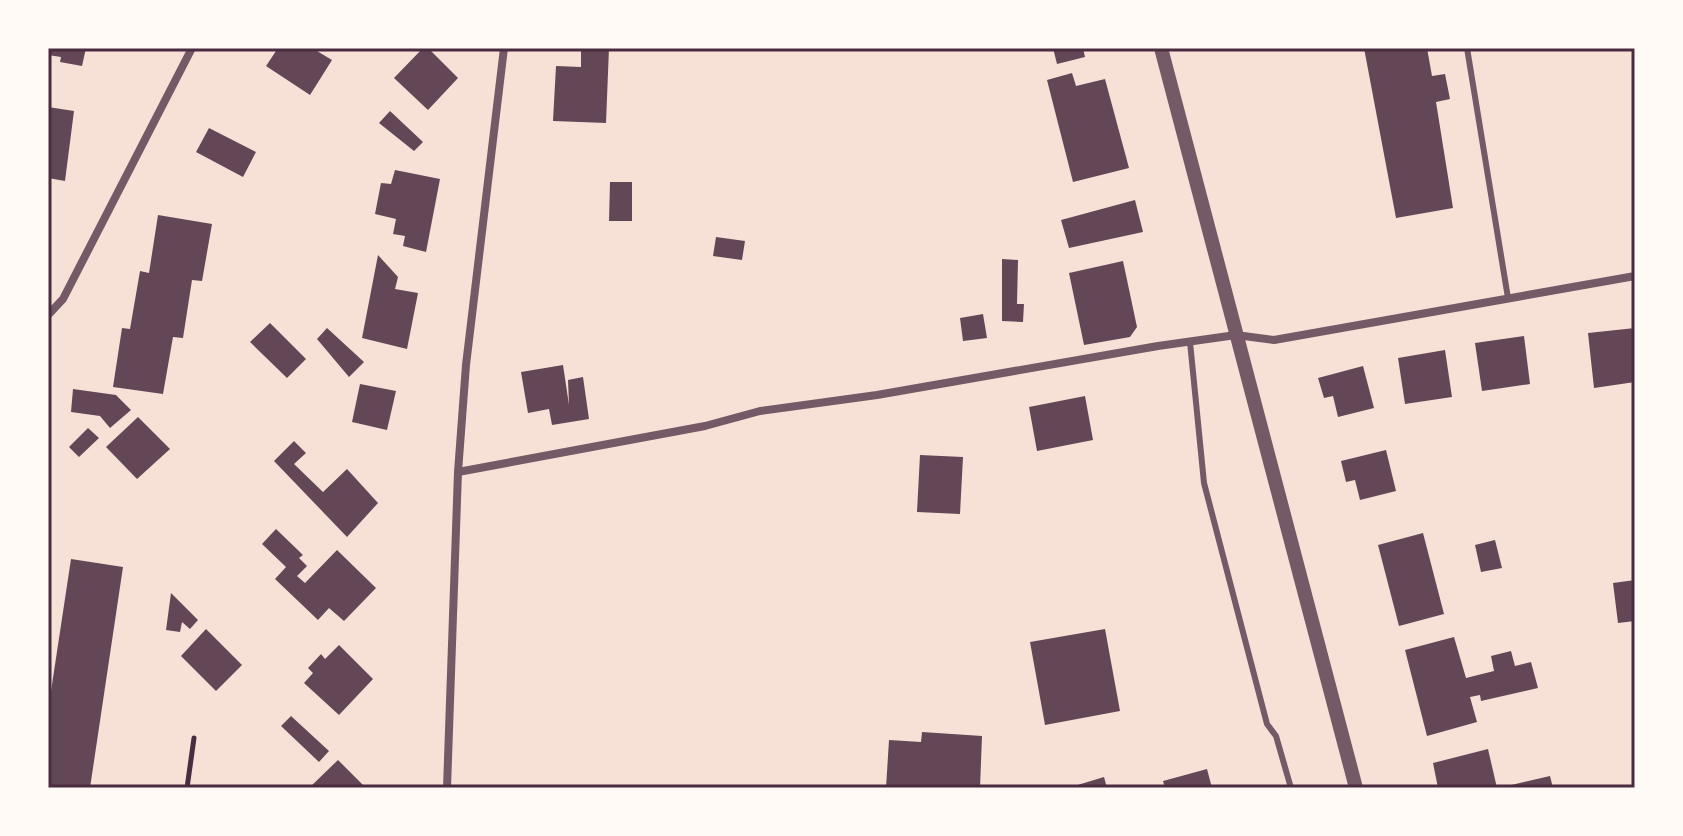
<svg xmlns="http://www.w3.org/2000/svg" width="1683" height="836" font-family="Inter,sans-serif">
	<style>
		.building { fill: #644757 }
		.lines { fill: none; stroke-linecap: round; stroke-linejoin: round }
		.path { stroke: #4a2c40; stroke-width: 5 }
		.service { stroke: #755966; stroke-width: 6 }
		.minor { stroke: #755966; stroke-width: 8 }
		.tertiary { stroke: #755966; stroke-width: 14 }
		.neatline { fill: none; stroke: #4a2c40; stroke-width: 3 }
	</style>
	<rect width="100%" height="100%" fill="#f7e1d7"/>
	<path class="building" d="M 48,48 L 86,48 L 82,66 L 60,62 L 61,57 L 48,55 Z
		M 278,48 L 312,48 L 332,60 L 310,95 L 266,66 Z
		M 423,48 L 428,48 L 458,78 L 428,110 L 394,78 Z
		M 581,48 L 609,48 L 606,123 L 553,121 L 556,66 L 581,67 Z
		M 1053,48 L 1083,48 L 1085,57 L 1057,64 Z
		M 1364,48 L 1427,48 L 1432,76 L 1445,74 L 1450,99 L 1436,102 L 1453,208 L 1396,218 Z
		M 1072,73 L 1076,86 L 1105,79 L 1129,168 L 1073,182 L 1047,80 Z
		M 48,107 L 74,111 L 65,181 L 48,178 Z
		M 390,111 L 423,142 L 414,151 L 379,123 Z
		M 209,128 L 256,152 L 243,177 L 196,152 Z
		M 395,170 L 440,179 L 426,252 L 403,246 L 405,236 L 393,234 L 396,219 L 375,214 L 381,183 L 391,184 Z
		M 610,182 L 632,182 L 632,221 L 609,221 Z
		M 1135,200 L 1143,232 L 1069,248 L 1061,220 Z
		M 158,215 L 212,224 L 202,281 L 192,280 L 183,338 L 173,337 L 163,394 L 113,387 L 122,328 L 130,329 L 140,271 L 149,273 Z
		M 716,237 L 745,241 L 742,260 L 713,256 Z
		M 378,255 L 398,277 L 395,289 L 418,293 L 407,349 L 362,338 Z
		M 1002,259 L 1018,260 L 1017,304 L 1024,304 L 1023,322 L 1002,321 Z
		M 1123,261 L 1137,327 L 1130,337 L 1084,345 L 1069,273 Z
		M 983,314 L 987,338 L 963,341 L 960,318 Z
		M 270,323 L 306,359 L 287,378 L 250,342 Z
		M 327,328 L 364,362 L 349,377 L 317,339 Z
		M 1635,328 L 1635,382 L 1594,388 L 1588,333 Z
		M 1524,336 L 1530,384 L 1482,391 L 1475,343 Z
		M 1445,350 L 1452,397 L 1405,404 L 1398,358 Z
		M 563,365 L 569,405 L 568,380 L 583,377 L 589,419 L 552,425 L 549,409 L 528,413 L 521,372 Z
		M 1363,366 L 1374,408 L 1338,417 L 1333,396 L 1324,398 L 1318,378 Z
		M 360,384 L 396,391 L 387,430 L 352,422 Z
		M 73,389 L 116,395 L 131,410 L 110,428 L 100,416 L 71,412 Z
		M 1085,396 L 1093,440 L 1037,451 L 1029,407 Z
		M 138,417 L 170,449 L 137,479 L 106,447 Z
		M 88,428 L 99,438 L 79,457 L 69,447 Z
		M 294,441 L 306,453 L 294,464 L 323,492 L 347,469 L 378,503 L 347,537 L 274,461 Z
		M 1386,450 L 1396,491 L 1360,500 L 1355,480 L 1346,482 L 1341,461 Z
		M 920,455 L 963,457 L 960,514 L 917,512 Z
		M 276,529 L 303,555 L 299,558 L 307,566 L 297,576 L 305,583 L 337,550 L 376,588 L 344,621 L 329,608 L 318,620 L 275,579 L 286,567 L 262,544 Z
		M 1423,533 L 1444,614 L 1399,626 L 1378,545 Z
		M 1495,540 L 1502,568 L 1481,572 L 1475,545 Z
		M 71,559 L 123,567 L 90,788 L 48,788 L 48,711 Z
		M 1635,580 L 1635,621 L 1618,623 L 1613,583 Z
		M 171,593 L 198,620 L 190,629 L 182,622 L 180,632 L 166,630 Z
		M 206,629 L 242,665 L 216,691 L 181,656 Z
		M 1105,629 L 1120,711 L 1045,725 L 1030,642 Z
		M 1454,637 L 1466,678 L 1494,671 L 1491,656 L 1511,651 L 1515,666 L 1531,662 L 1538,688 L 1481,701 L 1480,695 L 1470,697 L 1477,722 L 1427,736 L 1405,650 Z
		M 339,645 L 373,679 L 339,715 L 304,683 L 313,673 L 308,668 L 321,654 L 325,659 Z
		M 291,716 L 329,751 L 319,762 L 281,726 Z
		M 922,732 L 982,736 L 980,788 L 886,788 L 889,740 L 921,742 Z
		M 1488,749 L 1497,788 L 1438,788 L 1433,763 Z
		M 338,760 L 366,788 L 309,788 Z
		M 1207,769 L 1212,788 L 1165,788 L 1163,781 Z
		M 1550,776 L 1553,788 L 1503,788 L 1503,787 Z
		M 1104,777 L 1107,788 L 1071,788 L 1071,787 Z"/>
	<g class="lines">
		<path class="path" d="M 187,788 L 194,738"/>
		<path class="service" d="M 1467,48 L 1508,298
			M 1190,342 L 1204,483 L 1267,724 L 1276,736 L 1291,788"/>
		<path class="minor" d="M 48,315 L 63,299 L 192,48
			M 458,472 L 705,426 L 760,411 L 877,395 L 1158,346 L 1236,335 L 1274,340 L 1635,276
			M 447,788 L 458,472 L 466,365 L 504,48"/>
		<path class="tertiary" d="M 1161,48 L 1356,788"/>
	</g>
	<rect width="1683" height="836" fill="none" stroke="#fffaf5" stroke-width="100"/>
	<rect x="50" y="50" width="1583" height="736" class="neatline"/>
</svg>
